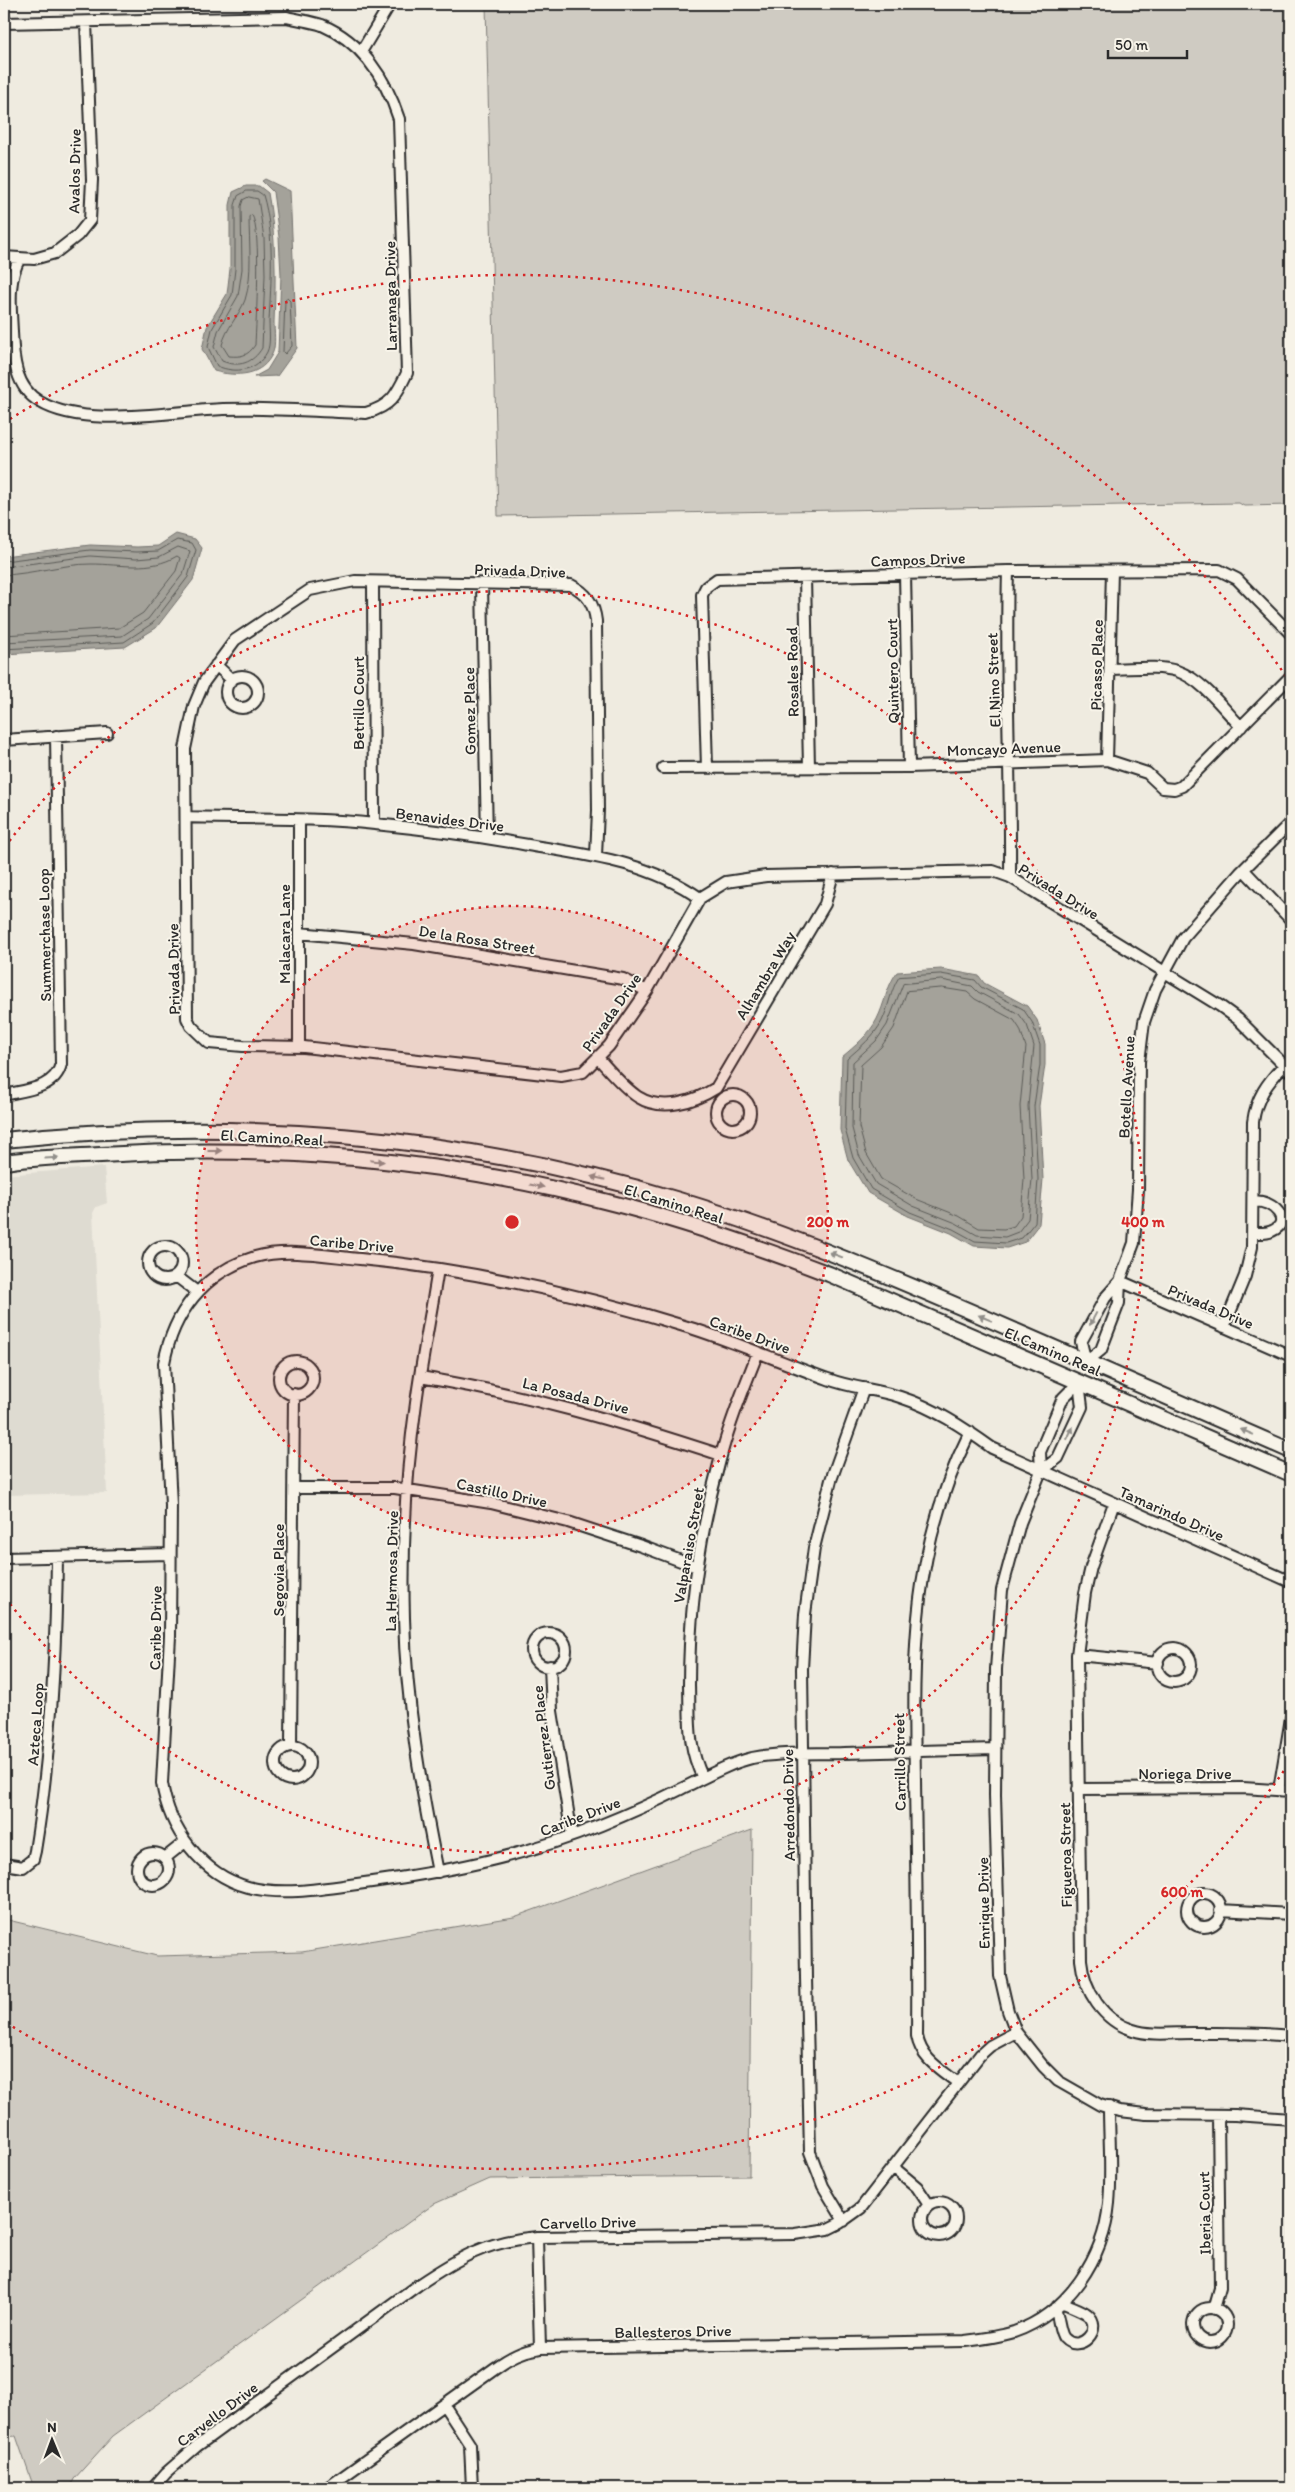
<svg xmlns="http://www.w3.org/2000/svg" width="1295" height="2492" font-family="Itim,sans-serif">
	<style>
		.built { fill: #dedbd1 }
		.green { fill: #cfcbc2; stroke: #7d7b76 }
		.water { fill: #a4a29a; stroke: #74726e }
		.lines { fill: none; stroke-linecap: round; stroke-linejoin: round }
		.shore { stroke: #5b5b57; stroke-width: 1 }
		.minor-casing { stroke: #2b2b2b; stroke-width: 14 }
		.major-casing { stroke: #2b2b2b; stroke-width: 18 }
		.minor { stroke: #f7f3e8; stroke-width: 10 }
		.major { stroke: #f7f3e8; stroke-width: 14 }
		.oneway { fill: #918f8a }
		.ring { fill: none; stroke: #d62828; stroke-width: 2.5; stroke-dasharray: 2.5 5 }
		.labels { text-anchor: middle; stroke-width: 4; stroke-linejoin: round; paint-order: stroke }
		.street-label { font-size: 16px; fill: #2b2b2b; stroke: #f7f3e8 }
		.centre { fill: #d62828; stroke: #f7f3e8; stroke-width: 2.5 }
		.ring-label { font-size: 15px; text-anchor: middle; font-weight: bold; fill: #d62828; stroke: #f7f3e8; stroke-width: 4; stroke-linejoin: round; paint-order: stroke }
	</style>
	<rect width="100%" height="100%" fill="#efebe0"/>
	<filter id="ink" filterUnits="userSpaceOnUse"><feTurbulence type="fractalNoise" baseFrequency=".02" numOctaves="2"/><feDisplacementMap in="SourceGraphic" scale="10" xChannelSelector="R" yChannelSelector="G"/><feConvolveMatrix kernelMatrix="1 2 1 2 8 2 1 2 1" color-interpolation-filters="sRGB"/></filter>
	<g filter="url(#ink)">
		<path class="built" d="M 104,1167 L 107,1203 L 96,1207 L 93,1213 L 107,1493 L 4,1495 L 4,1175 Z"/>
		<path class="green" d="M 486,4 L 1291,4 L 1291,505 L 1244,506 L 1239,503 L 498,516 Z
			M 752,1830 L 749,2176 L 490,2179 L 434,2204 L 113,2436 L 74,2479 L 70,2488 L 34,2488 L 16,2436 L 4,2437 L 4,1919 L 157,1956 L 302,1952 L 514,1917 Z"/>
		<path class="water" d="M 265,179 L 290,191 L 297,348 L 277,376 L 254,377 L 267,370 L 278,352 L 281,275 L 279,237 L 273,192 L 262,181 Z
			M 246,186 L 259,186 L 268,193 C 276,236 276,278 274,322 C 274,331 276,344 273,352 C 263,377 236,377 214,371 L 202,349 L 207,327 L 227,294 L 230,269 L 230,205 L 233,192 Z
			M 176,534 L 195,539 L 202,548 L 193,580 L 156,628 L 125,647 L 4,654 L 4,556 L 90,545 L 137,547 L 158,546 Z
			M 941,969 L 979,976 L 984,983 L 1027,1006 L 1037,1020 L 1045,1044 L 1045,1065 L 1039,1106 L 1043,1179 L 1039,1224 L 1025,1242 L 1007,1248 L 974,1246 L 951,1233 L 908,1216 L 868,1193 L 848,1160 L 840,1130 L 842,1057 C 855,1046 869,1035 877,1019 C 885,1003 886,988 897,972 Z"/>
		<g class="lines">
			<path class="shore" d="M 247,191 L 257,191 L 263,195 C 275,236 271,280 269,322 C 269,330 271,344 267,352 C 257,371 236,374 217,366 L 208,347 L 212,329 L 232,295 L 235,269 L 235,205 L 238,196 Z
				M 249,197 L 258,199 L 264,238 L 265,275 L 262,348 C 253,363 239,368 222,361 L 214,347 L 218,331 L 238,296 L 242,269 L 241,206 L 243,200 Z
				M 252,215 C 262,232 256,321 255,345 C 248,356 241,357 229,356 L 222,345 C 226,328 239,316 245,300 C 253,275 249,243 249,217 Z
				M 287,298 L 290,301 L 292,346 L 285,354 L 283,352 L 285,301 Z
				M 4,561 L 90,550 L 137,552 L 158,551 L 177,540 L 192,543 L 196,550 L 188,577 L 153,623 L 124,642 L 4,649
				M 4,567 L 90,556 L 136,559 L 159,557 L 178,547 L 190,551 L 183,574 L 148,619 L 122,636 L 4,642
				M 4,575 C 32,574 63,564 91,564 C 121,564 150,572 177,556 L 180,558 L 176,571 L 143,613 L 119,628 L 4,635
				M 941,974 L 975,980 L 981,987 L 1023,1009 L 1032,1022 L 1040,1045 L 1040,1065 L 1034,1106 L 1038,1179 L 1035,1222 L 1022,1238 L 1006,1243 L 975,1241 L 953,1229 L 910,1212 L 871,1189 L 853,1158 L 845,1129 L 847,1059 C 860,1047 874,1037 882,1021 C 889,1007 890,991 899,977 Z
				M 942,980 L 972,986 L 978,992 L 1019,1014 L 1027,1025 L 1034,1046 L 1028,1106 L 1032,1179 L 1028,1219 L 1018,1232 L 1005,1237 L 977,1235 L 956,1223 L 913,1206 L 876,1184 L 859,1155 L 852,1128 L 853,1062 L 876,1041 L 887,1025 L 903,984 Z
				M 942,988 L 967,992 L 975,999 L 1014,1020 L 1020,1029 L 1026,1047 L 1020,1106 L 1024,1179 L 1021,1216 L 1014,1226 L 1004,1229 L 979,1228 L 959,1216 L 916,1199 L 881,1179 L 866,1153 L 859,1127 L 861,1065 L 881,1047 L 894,1028 L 907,991 Z"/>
			<g class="minor-casing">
				<path id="minor" d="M 4,23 L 287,17 C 298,20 311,21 322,25 C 362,42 386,79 399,119 L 407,373 C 396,396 391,406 366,413 C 319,412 270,407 223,409 C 171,411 85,429 40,402 C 15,388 13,357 12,332 C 11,307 7,281 20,258
					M 361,52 L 390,4
					M 4,257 L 34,259 L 55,253 L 78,235 L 90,220 L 92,180 L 86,22
					M 1008,571 C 1005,673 1011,775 1010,877
					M 905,574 L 909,767
					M 805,577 L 809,767
					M 373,582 L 374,824
					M 482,584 L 487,838
					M 216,665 L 232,680
					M 1110,669 C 1132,669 1156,665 1177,671 C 1203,680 1223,708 1241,727
					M226 692a16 16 0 1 1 32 0a16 16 0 1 1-32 0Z
					M 4,740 L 107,733
					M 1107,760 L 1112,571
					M 663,768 L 909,767 L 1107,760 L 1147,773 L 1163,788 L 1174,789 L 1182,786 L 1291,676
					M 707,768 L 702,595 L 706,587 L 717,579 L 1008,571 L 1219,570 L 1237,579 L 1291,634
					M 186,817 C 249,819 313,817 375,824 C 426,829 478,836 528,845 C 588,855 649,862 700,898
					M 299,820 L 299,1047
					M 596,856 L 598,810 L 596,621 C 594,604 587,593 571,585 L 355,581 L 310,590 L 235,640 L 204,682 L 194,706 L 185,749 L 187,1018 L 191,1026 L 209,1043 L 243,1046 L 304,1047 L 561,1076 L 583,1072 L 609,1046 L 647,991 L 700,898 L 726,882 L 766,876 L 993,871 L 1010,877 L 1220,1006 L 1238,1019 L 1291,1072
					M 1244,870 L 1291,920
					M 299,933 L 414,944 L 623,979 L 647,991
					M 598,1058 C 610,1071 623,1087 638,1097 C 662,1112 694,1102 716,1088 L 825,904 L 833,874
					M 4,1095 C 25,1090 55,1089 61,1064 L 56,736
					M716 1112a17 17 0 1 1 34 0a17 17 0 1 1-34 0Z
					M 1252,1233 C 1258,1233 1266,1234 1272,1231 C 1293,1222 1274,1200 1253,1201
					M148 1263a17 17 0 1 1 34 0a17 17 0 1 1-34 0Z
					M 176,1276 L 197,1292
					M 1120,1281 L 1105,1298 L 1081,1342 L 1086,1362 L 1101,1350 L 1119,1303 L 1120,1281 L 1134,1243 L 1138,1189 L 1139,1062 L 1144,1022 L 1155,990 L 1183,938 L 1240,873 L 1291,822
					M 1120,1281 L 1291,1356
					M 1224,1327 L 1245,1276 L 1252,1247 L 1253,1122 C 1256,1098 1267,1083 1284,1065
					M279 1378a17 17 0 1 1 34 0a17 17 0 1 1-34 0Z
					M 420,1377 C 524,1394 621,1422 721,1455
					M 1079,1382 L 1063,1398 L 1040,1452 L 1041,1471 L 1020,1523 L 1002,1590 L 996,1669 L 995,1795 L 1000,1976 L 1008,2011 L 1016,2032 L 1043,2066 L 1058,2081 L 1100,2105 L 1120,2111 L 1146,2114 L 1235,2115 L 1291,2119
					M 1041,1471 L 1058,1458 L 1082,1407 L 1079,1382
					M 294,1488 L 395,1488 L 491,1503 L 568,1522 L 641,1546 L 697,1567
					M 1114,1503 L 1091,1567 L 1085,1593 L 1077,1655 L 1081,1960 C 1084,1991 1103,2021 1133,2030 C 1151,2036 1172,2033 1191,2033 C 1224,2033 1258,2032 1291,2036
					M 4,1558 L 170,1554
					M532 1650a17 17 0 1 1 34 0a17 17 0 1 1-34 0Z
					M1157 1665a17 17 0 1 1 34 0a17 17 0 1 1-34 0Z
					M 1077,1655 L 1158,1663
					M 550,1666 L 552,1711 L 572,1836
					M 291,1746 L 294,1394
					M275 1763a17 17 0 1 1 34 0a17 17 0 1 1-34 0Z
					M 995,1749 C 945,1750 894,1752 844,1753 C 814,1754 781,1752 752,1758 C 727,1764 704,1778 681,1789 C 655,1802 628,1814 601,1825 C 523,1857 441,1873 357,1884 C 322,1889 283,1896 248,1887 C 201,1874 169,1829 162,1783 L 170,1636 L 171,1505 L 164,1363 C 173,1313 204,1272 255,1257 C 288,1248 327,1256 360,1259 C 474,1270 585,1295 694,1329 C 740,1344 783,1363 828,1379 C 851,1388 876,1389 900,1397 C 934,1408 963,1427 992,1448 L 1291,1582
					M 703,1778 C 687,1746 690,1720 689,1685 C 689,1608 700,1531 721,1456 C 730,1420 745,1386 758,1352
					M 1078,1789 L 1243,1788 L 1291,1791
					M 1279,1790 L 1291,1718
					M137 1869a16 16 0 1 1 32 0a16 16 0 1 1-32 0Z
					M 165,1858 L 185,1842
					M 4,1864 L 23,1867 L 33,1859 L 35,1851 C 51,1753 56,1656 57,1557
					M 438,1872 C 421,1788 406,1704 404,1618 C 402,1547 406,1474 416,1403 C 422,1358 431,1314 438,1269
					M1187 1910a17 17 0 1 1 34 0a17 17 0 1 1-34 0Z
					M 1220,1910 L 1291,1914
					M 958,2083 C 940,2069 921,2059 917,2036 C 918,1950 916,1864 915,1779 C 913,1651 911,1550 970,1432
					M 893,2167 L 917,2187 L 929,2205
					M922 2219a17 17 0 1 1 34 0a17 17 0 1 1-34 0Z
					M 844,2221 L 823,2186 L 810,2152 L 806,1978 L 802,1669 L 805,1614 L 814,1548 L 831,1480 L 864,1388
					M 537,2237 L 540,2348
					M 1055,2308 C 1059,2317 1059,2332 1064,2338 C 1080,2355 1105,2328 1087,2314 C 1080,2309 1069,2306 1062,2302
					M1193 2325a17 17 0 1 1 34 0a17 17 0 1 1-34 0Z
					M 1214,2309 L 1220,2288 L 1218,2115
					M 444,2405 L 470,2445 L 472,2488
					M 153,2488 L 166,2473 L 197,2446 L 418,2285 C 458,2258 487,2241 537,2237 L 795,2234 L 828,2229 L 840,2223 L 861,2208 L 980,2055 L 990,2046 L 1016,2032
					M 327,2488 L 495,2368 C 510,2357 522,2351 540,2348 L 965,2341 C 982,2339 998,2337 1014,2332 C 1068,2313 1104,2258 1109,2203 C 1112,2172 1109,2139 1109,2107"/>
			</g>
			<g class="major-casing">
				<path id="major" d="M 4,1140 C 229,1116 462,1134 679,1200 C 785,1232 887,1275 988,1319 C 1089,1363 1190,1407 1291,1451
					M 4,1162 C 36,1157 69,1157 101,1155 C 269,1144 441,1159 604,1201 C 681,1220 756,1246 829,1274 L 1291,1474"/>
			</g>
			<use href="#minor" class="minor"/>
			<use href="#major" class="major"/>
		</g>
		<defs><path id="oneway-solid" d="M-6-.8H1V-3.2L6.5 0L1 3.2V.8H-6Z" transform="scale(1.25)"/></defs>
		<g class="oneway">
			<use href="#oneway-solid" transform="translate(215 1151)"/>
			<use href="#oneway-solid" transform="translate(52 1158) rotate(-3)"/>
			<use href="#oneway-solid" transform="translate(377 1161) rotate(6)"/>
			<use href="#oneway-solid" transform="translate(598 1178) rotate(-167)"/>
			<use href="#oneway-solid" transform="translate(537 1186) rotate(11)"/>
			<use href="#oneway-solid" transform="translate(836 1255) rotate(-159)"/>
			<use href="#oneway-solid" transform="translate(985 1318) rotate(-157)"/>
			<use href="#oneway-solid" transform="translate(1093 1319) rotate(118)"/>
			<use href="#oneway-solid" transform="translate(1247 1432) rotate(-157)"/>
			<use href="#oneway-solid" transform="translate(1070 1433) rotate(-65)"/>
		</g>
	</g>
	<circle cx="512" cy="1222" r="316" fill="#d62828" fill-opacity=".12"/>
	<g class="ring">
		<circle cx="512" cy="1222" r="316"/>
		<path d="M5 847A631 631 0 1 1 5 1597"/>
		<path d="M1288 1765A947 947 0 0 1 10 2025M10 419A947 947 0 0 1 1288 679"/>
	</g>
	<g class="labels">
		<g class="street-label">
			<text transform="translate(74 171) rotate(-89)" y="6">Avalos Drive</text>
			<text transform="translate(390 296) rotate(-91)" y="6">Larranaga Drive</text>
			<text transform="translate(918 559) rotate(-2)" y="6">Campos Drive</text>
			<text transform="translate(520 570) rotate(2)" y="6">Privada Drive</text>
			<text transform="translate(1096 665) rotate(-89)" y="6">Picasso Place</text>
			<text transform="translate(892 671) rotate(-91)" y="6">Quintero Court</text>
			<text transform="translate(792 672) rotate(-91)" y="6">Rosales Road</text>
			<text transform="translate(993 680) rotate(-92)" y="6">El Nino Street</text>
			<text transform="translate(358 703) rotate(-90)" y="6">Betrillo Court</text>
			<text transform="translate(469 711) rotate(-91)" y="6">Gomez Place</text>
			<text transform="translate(1004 748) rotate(-2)" y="6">Moncayo Avenue</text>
			<text transform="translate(450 819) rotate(7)" y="6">Benavides Drive</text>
			<text transform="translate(1059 891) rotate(32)" y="6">Privada Drive</text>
			<text transform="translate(284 934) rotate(-90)" y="6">Malacara Lane</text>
			<text transform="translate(44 935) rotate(-91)" y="6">Summerchase Loop</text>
			<text transform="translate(477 939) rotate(9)" y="6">De la Rosa Street</text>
			<text transform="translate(173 969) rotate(-91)" y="6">Privada Drive</text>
			<text transform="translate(765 975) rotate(-59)" y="6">Alhambra Way</text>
			<text transform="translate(611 1012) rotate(-55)" y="6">Privada Drive</text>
			<text transform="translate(1126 1087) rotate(-87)" y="6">Botello Avenue</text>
			<text transform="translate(272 1137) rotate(3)" y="6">El Camino Real</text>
			<text transform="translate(674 1203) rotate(17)" y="6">El Camino Real</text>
			<text transform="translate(352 1243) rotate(5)" y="6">Caribe Drive</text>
			<text transform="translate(1211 1306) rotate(23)" y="6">Privada Drive</text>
			<text transform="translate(750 1334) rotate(20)" y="6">Caribe Drive</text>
			<text transform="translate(1053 1351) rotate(23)" y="6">El Camino Real</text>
			<text transform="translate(576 1395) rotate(14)" y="6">La Posada Drive</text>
			<text transform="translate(502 1492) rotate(12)" y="6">Castillo Drive</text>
			<text transform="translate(1172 1513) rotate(24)" y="6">Tamarindo Drive</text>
			<text transform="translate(688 1545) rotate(-80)" y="6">Valparaiso Street</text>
			<text transform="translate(278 1570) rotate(-90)" y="6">Segovia Place</text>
			<text transform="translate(391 1571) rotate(-89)" y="6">La Hermosa Drive</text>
			<text transform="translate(155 1628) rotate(-89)" y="6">Caribe Drive</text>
			<text transform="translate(35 1724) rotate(-86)" y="6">Azteca Loop</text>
			<text transform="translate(543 1738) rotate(-97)" y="6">Gutierrez Place</text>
			<text transform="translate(899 1762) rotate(-91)" y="6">Carrillo Street</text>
			<text x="1185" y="1779">Noriega Drive</text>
			<text transform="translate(788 1805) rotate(-91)" y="6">Arredondo Drive</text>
			<text transform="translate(580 1816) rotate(-21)" y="6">Caribe Drive</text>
			<text transform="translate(1065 1855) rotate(-91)" y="6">Figueroa Street</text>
			<text transform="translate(983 1903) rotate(-91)" y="6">Enrique Drive</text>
			<text transform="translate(1204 2213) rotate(-91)" y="6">Iberia Court</text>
			<text transform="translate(588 2222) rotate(-1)" y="6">Carvello Drive</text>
			<text transform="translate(673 2331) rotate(-1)" y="6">Ballesteros Drive</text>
			<text transform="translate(217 2414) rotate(-37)" y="6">Carvello Drive</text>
		</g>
	</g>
	<circle cx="512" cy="1222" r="8" class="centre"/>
	<g class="ring-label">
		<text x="828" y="1227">200 m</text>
		<text x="1143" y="1227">400 m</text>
		<text x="1182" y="1897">600 m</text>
	</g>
	<rect width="1295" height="2492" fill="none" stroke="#f7f3e8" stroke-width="20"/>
	<rect x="10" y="10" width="1275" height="2472" fill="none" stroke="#2b2b2b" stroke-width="2" filter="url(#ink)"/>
	<g transform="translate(52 2440) rotate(359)" stroke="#f7f3e8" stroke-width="4" paint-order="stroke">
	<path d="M0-4L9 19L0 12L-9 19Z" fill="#2b2b2b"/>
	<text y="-8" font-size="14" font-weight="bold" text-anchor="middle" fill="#2b2b2b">N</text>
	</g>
	<path d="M1108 50v8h79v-8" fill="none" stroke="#2b2b2b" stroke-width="2.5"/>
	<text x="1115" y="50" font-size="15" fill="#2b2b2b" stroke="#f7f3e8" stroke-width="4" paint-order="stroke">50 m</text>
</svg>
